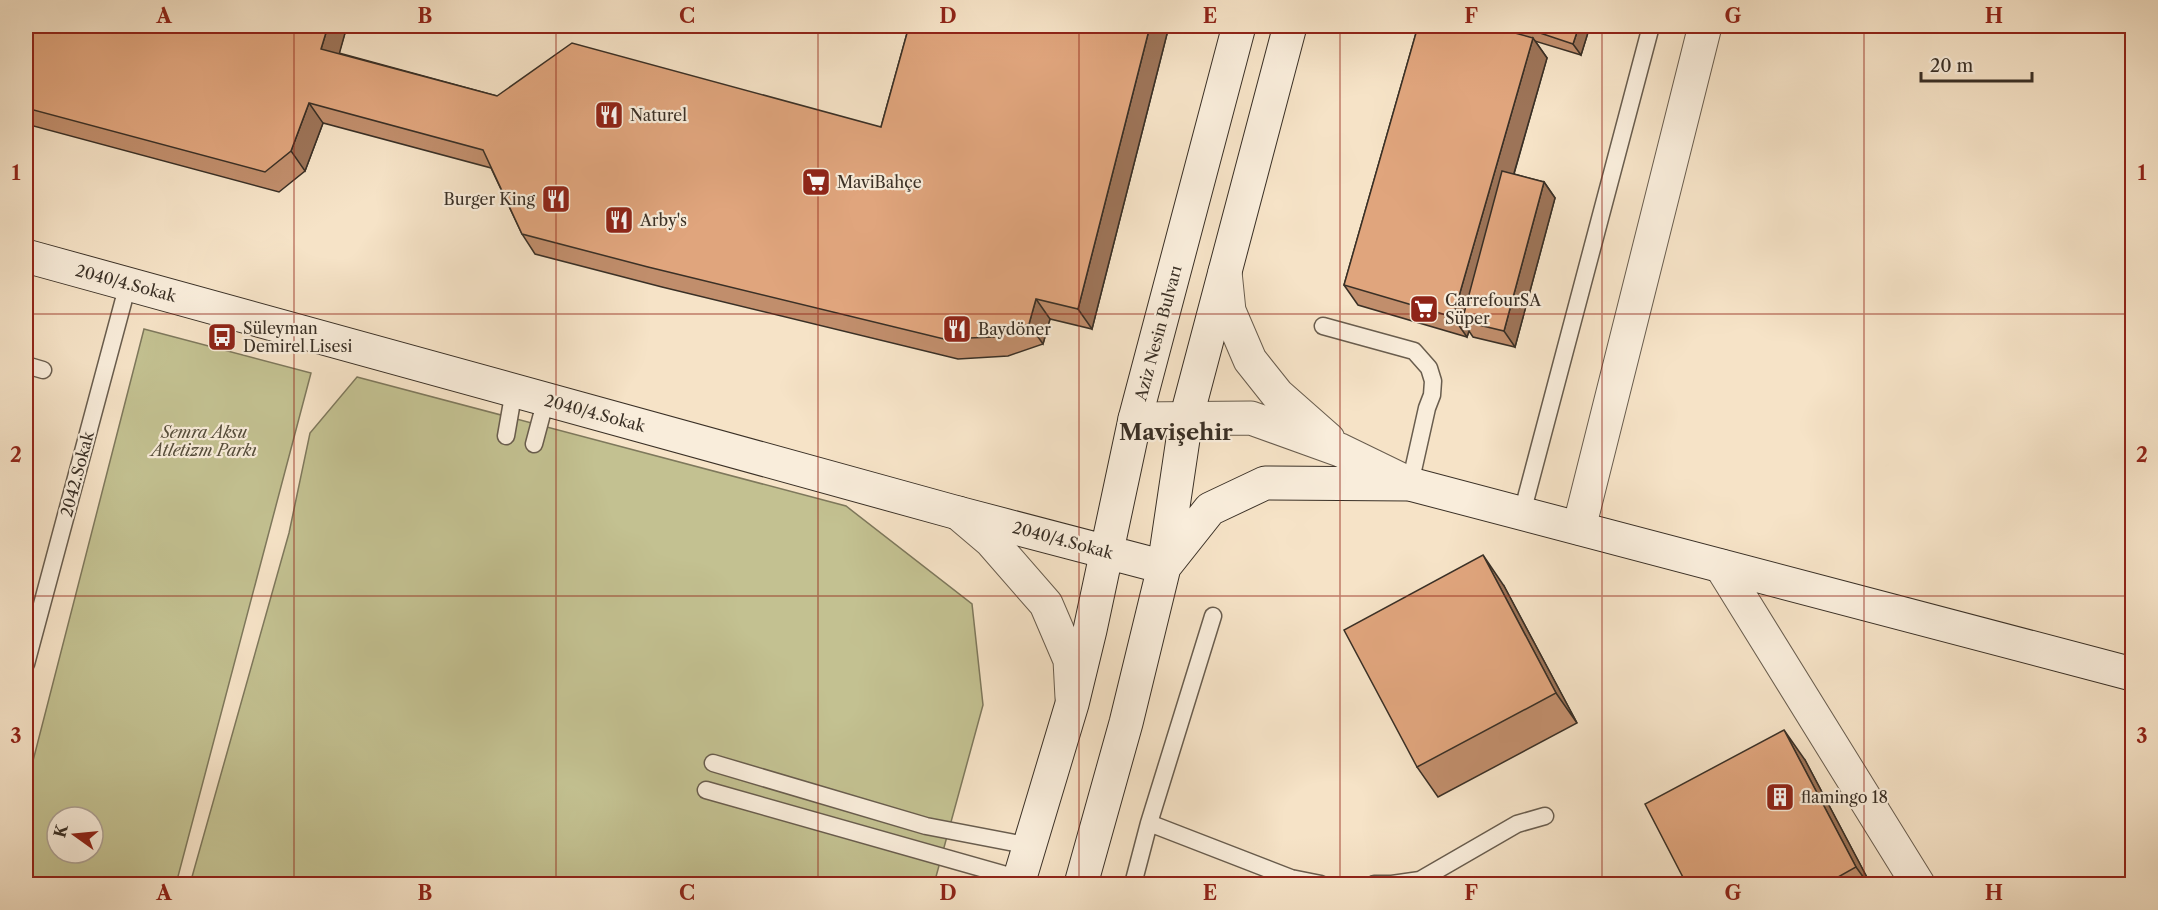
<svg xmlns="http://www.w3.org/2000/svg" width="2158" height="910" font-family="'Libre Caslon Text',serif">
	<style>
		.green { fill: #c3c191; stroke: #7e785c; stroke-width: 1.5; fill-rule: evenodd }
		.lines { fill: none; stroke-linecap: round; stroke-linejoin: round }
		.lane-casing { stroke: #695d4e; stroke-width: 19 }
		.street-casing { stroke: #695d4e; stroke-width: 35 }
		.secondary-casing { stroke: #3a3026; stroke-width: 35 }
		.lane { stroke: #f9eddb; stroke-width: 16 }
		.street { stroke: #f9eddb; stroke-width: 33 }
		.secondary { stroke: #f9eddb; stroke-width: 33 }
		.wall { fill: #c18e6c; stroke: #3a3026; stroke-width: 1.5 }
		.shaded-wall { fill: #9d7458; stroke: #3a3026; stroke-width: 1.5 }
		.building { fill: #e0a57d; stroke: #3a3026; stroke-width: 1.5 }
		.grid { fill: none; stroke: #8f2418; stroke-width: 1.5; stroke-opacity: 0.55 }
		.labels { text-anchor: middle; stroke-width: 4.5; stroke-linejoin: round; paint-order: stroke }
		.poi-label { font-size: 16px; fill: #3a3026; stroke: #f9eddb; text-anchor: start }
		.street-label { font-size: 16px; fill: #3a3026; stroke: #f9eddb }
		.park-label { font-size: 16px; font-style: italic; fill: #554d3b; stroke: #f9eddb }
		.district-label { font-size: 22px; font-weight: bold; fill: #3a3026; stroke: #f9eddb }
		.neatline { fill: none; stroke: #8f2418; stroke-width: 2 }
		.grid-label { font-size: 20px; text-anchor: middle; font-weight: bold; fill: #8f2418 }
	</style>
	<rect width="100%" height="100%" fill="#f6e3c7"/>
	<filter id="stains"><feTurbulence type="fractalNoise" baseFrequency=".00333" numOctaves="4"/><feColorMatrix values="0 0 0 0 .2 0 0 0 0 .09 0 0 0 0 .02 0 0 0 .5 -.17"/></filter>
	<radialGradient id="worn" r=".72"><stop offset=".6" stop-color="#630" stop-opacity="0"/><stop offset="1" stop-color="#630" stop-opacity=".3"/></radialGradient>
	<path class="green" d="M 144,329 L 311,373 L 176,884 L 26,884 L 26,788 ZM 57,817 L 93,817 L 93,853 L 57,853 Z
		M 357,377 L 846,506 L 972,604 L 983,705 L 934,884 L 190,884 L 289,533 L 310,433 Z"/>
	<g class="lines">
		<g class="lane-casing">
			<path id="lane" d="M 1323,326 L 1414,351 L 1429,368 L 1433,381 L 1432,395 L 1427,408 L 1410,484
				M 26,365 L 43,370
				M 506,436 L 514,390
				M 534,444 L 546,399
				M 1522,513 L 1651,26
				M 26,664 L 128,284
				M 713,763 L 926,826 L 1030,846
				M 706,790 L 1020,879
				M 1149,823 L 1291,878 L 1321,884
				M 1133,884 L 1149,823 L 1213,616
				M 1374,884 L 1392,884 L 1420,880 L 1517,824 L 1545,816"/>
		</g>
		<g class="street-casing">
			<path id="street" d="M 1225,272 L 1229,311 L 1250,360 L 1277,394 L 1328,439
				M 1135,419 L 1251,418 L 1340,450 L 1410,484
				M 958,513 L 991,541 L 1046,604 L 1070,660 L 1072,698
				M 1579,528 L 1705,26
				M 1721,566 L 1918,884"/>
		</g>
		<g class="secondary-casing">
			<path id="secondary" d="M 26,256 L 958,513 L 1164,567
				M 1164,567 L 1210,509 L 1265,483 L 1410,484 L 2132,674
				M 1018,884 L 1072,704 L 1090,630 L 1135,419 L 1239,26
				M 1081,884 L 1126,723 L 1164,567 L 1186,419 L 1290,26"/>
		</g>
		<use href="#lane" class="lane"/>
		<use href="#street" class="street"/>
		<use href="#secondary" class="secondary"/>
	</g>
	<path class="wall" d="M 26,26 L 347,26 L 339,53 L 497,96 L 881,127 L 909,26 L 1169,26 L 1092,329 L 1050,319 L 1043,344 L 1008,356 L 958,359 L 662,287 L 535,254 L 522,234 L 491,168 L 323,123 L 305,171 L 279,192 L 26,124 Z
		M 1418,26 L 1590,26 L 1581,55 L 1535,41 L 1547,58 L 1514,174 L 1544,182 L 1555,198 L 1515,347 L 1473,337 L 1469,331 L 1467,337 L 1358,305 L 1344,285 Z
		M 1504,586 L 1577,723 L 1438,797 L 1417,767 Z
		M 1805,760 L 1871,885 L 1687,885 Z"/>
	<path class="shaded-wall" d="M 328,26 L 347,26 L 335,69 L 321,49 Z
		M 1150,26 L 1169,26 L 1092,329 L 1078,309 Z
		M 1538,26 L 1554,26 L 1540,33 L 1537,29 Z
		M 1579,26 L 1590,26 L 1581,55 L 1573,44 Z
		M 1533,38 L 1547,58 L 1471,323 L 1462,321 L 1469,331 L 1467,337 L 1453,317 Z
		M 309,103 L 323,123 L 305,171 L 291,151 Z
		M 1544,182 L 1555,198 L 1515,347 L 1504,331 Z
		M 1036,299 L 1050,319 L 1043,344 L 1029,324 Z
		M 1483,555 L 1504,586 L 1577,723 L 1556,693 Z
		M 1784,730 L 1805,760 L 1871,885 L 1869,885 L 1856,867 Z"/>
	<path class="building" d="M 26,26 L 328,26 L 321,49 L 497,96 L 572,43 L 881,127 L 909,26 L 1150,26 L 1078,309 L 1036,299 L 1029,324 L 994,337 L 944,339 L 648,267 L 522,234 L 483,150 L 309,103 L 291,151 L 265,172 L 26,108 Z
		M 1418,26 L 1489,26 L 1533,38 L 1453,317 L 1344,285 Z
		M 1526,26 L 1538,26 L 1537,29 Z
		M 1542,26 L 1579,26 L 1573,44 L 1540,33 Z
		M 1502,171 L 1544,182 L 1504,331 L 1462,321 Z
		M 1483,555 L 1556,693 L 1417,767 L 1344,630 Z
		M 1784,730 L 1856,867 L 1824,885 L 1687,885 L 1645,804 Z"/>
	<path class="grid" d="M 294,26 L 294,884M 556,26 L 556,884M 818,26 L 818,884M 1079,26 L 1079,884M 1340,26 L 1340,884M 1602,26 L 1602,884M 1864,26 L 1864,884M 26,314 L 2132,314M 26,596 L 2132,596"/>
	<defs>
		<g id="restaurant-square" transform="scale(1.5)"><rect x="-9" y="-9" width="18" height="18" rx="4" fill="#8f2418" stroke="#f9eddb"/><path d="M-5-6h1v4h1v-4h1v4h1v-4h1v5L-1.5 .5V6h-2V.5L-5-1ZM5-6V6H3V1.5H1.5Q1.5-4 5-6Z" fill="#fff"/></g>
		<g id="supermarket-square" transform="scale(1.5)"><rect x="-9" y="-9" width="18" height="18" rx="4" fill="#8f2418" stroke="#f9eddb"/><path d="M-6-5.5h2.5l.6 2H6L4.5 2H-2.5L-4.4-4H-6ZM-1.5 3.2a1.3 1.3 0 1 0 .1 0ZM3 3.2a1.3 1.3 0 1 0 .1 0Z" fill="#fff"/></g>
		<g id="bus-square" transform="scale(1.5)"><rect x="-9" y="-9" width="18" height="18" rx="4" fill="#8f2418" stroke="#f9eddb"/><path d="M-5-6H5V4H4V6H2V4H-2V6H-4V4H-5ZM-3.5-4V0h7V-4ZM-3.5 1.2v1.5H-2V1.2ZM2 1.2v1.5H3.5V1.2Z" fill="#fff"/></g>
		<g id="building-square" transform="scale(1.5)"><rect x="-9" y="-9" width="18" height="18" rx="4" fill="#8f2418" stroke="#f9eddb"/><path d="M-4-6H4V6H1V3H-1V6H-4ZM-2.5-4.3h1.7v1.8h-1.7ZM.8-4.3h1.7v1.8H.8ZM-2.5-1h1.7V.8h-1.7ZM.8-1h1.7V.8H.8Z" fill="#fff"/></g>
	</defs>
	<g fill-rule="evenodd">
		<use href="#restaurant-square" x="609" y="115"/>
		<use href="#supermarket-square" x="816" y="182"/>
		<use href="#restaurant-square" x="556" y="199"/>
		<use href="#restaurant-square" x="619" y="220"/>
		<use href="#supermarket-square" x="1424" y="309"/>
		<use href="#restaurant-square" x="957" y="329"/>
		<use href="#bus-square" x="222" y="337"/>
		<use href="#building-square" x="1780" y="797"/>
	</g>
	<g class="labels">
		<g class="poi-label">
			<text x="630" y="121">Naturel</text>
			<text x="837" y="188">MaviBahçe</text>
			<text x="535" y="205" text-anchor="end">Burger King</text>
			<text x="640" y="226">Arby's</text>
			<text x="1445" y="306">CarrefourSA<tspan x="1445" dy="18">Süper</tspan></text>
			<text x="243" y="334">Süleyman<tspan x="243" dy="18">Demirel Lisesi</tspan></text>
			<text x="978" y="335">Baydöner</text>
			<text x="1801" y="803">flamingo 18</text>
		</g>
		<g class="street-label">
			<text transform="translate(126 283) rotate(15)" y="6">2040/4.Sokak</text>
			<text transform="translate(1158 333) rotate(-75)" y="6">Aziz Nesin Bulvarı</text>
			<text transform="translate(595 413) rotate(15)" y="6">2040/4.Sokak</text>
			<text transform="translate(77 474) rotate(-75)" y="6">2042.Sokak</text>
			<text transform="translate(1063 540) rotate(15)" y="6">2040/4.Sokak</text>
		</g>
		<g class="park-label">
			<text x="204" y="438">Semra Aksu<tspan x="204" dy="18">Atletizm Parkı</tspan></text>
		</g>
		<g class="district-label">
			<text x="1176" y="440">Mavişehir</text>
		</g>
	</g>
	<rect width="2158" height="910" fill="none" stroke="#f6e3c7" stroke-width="66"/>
	<g transform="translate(75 835) rotate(285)"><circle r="28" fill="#f9eddb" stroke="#ada193" stroke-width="1.5"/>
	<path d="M0-4.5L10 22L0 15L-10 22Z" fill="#8f2418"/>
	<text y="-9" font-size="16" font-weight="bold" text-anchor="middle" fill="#3a3026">K</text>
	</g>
	<path d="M1921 72v9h111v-9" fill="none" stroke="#3a3026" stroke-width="3"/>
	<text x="1930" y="72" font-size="18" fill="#3a3026" stroke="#f9eddb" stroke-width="4.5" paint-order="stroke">20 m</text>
	<rect x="33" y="33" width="2092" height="844" class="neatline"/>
	<g class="grid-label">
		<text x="164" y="23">A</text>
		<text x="425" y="23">B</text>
		<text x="687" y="23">C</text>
		<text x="948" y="23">D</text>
		<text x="1210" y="23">E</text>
		<text x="1471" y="23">F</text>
		<text x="1733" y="23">G</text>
		<text x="1994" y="23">H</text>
		<text x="16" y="180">1</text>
		<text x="2142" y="180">1</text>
		<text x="16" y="462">2</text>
		<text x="2142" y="462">2</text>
		<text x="16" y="743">3</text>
		<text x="2142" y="743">3</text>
		<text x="164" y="900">A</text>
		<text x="425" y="900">B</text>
		<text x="687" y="900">C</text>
		<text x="948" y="900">D</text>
		<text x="1210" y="900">E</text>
		<text x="1471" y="900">F</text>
		<text x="1733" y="900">G</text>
		<text x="1994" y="900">H</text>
	</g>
	<rect width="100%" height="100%" filter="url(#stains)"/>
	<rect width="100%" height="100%" fill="url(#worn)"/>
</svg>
